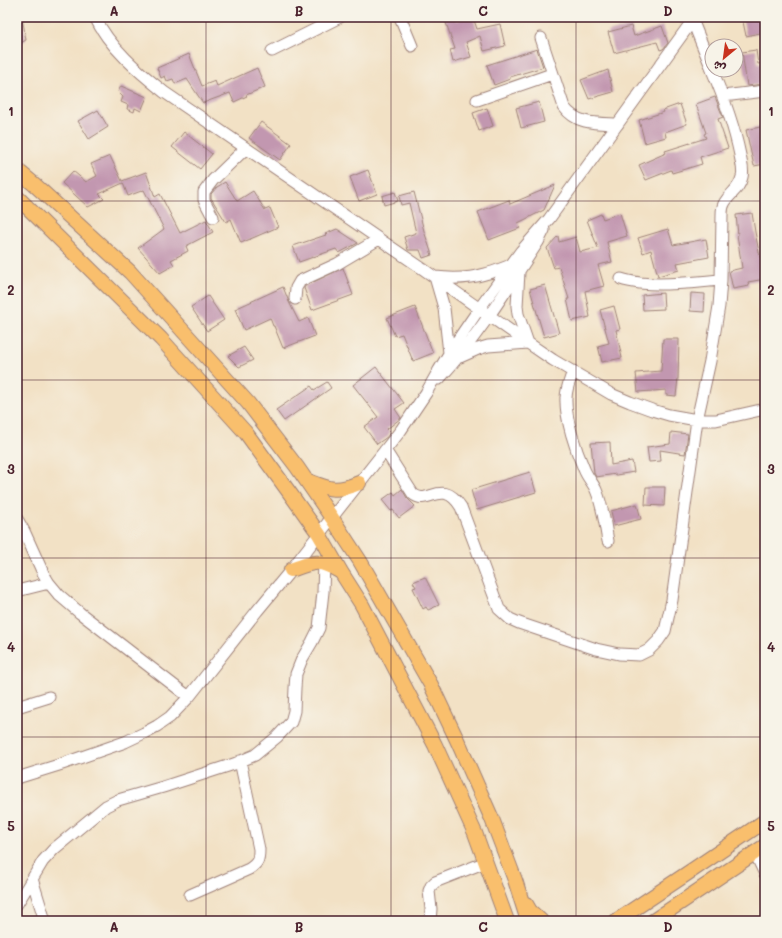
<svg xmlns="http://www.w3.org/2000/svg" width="782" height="938" font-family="Mali,'Playpen Sans Arabic',sans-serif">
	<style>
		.building { fill: #c297b0 }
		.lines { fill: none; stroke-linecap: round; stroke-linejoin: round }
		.minor-casing { stroke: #9e8078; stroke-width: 13 }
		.major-casing { stroke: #9e8078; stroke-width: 16 }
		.minor { stroke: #fff; stroke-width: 11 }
		.major { stroke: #f9bf6d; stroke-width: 14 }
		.grid { fill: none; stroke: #4a1f2b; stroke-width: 1; stroke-opacity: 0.55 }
		.neatline { fill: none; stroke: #4a1f2b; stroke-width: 1.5 }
		.grid-label { font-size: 13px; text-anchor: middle; font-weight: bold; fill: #4a1f2b }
	</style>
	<rect width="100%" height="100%" fill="#f7f3e8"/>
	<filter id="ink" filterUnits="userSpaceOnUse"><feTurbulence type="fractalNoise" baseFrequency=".025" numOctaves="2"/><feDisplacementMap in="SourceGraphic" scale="8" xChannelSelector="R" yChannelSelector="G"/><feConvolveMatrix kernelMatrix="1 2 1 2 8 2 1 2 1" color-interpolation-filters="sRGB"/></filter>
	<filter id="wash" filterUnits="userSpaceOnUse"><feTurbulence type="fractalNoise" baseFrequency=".012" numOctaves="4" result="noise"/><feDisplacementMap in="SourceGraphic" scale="16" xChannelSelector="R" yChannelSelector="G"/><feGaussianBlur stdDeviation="0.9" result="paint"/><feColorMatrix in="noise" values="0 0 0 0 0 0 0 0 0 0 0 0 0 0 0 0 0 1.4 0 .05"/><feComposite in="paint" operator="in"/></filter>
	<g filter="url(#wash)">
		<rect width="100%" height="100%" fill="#f2e1c5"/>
		<g id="blocks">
			<path class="building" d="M 17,17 L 22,17 L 26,40 L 17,45 Z
				M 444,17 L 455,17 L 456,21 L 465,17 L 473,17 L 477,29 L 500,24 L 505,46 L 484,51 L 480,36 L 466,42 L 471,57 L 453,62 L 450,50 L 455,49 Z
				M 742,17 L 763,17 L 765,25 L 765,32 L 746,36 Z
				M 631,26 L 634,36 L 662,26 L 668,43 L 663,49 L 660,50 L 657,42 L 614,53 L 608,32 Z
				M 537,49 L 543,67 L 510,77 L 510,79 L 494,85 L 487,65 Z
				M 756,50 L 758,64 L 765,63 L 765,84 L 747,86 L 742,52 Z
				M 189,54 L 202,86 L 215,81 L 217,86 L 257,68 L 265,87 L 246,95 L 247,96 L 234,102 L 230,93 L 203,103 L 187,79 L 175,84 L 173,79 L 167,81 L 165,76 L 161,78 L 157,68 Z
				M 608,70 L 613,92 L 589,99 L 581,80 Z
				M 121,86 L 147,97 L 141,111 L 135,108 L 134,112 L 127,109 L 128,105 L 121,102 L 123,97 L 118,92 Z
				M 715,97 L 723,117 L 718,119 L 728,148 L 700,157 L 702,164 L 672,173 L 671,170 L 646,180 L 639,165 L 666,153 L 665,151 L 706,138 L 704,134 L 706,133 L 696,104 Z
				M 539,102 L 544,122 L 521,128 L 516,108 Z
				M 680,104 L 687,124 L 665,132 L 666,137 L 645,143 L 639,120 L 664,112 L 663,110 Z
				M 487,108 L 493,126 L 479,131 L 473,113 Z
				M 98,110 L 108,127 L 89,139 L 78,121 Z
				M 261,122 L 291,144 L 280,160 L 249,138 Z
				M 765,126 L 765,164 L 754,166 L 746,130 Z
				M 184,132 L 212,154 L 200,169 L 172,147 Z
				M 110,156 L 122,181 L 146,172 L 155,197 L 160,194 L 180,233 L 206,220 L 213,232 L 186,246 L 188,251 L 171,260 L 174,265 L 160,273 L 138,248 L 164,229 L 144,190 L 128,196 L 123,183 L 99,194 L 104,199 L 88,207 L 62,183 L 73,171 L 86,182 L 97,176 L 91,164 Z
				M 368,170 L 377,194 L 359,201 L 350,177 Z
				M 225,182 L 237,201 L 253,191 L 265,210 L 270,208 L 278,227 L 241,243 L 231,219 L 226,222 L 211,198 L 211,194 L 217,187 Z
				M 555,185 L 544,210 L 518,223 L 520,228 L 489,240 L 478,212 L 509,200 L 510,204 Z
				M 395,192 L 398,201 L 384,205 L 382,196 Z
				M 414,192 L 424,231 L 432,255 L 423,258 L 420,250 L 408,250 L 404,237 L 416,233 L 409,203 L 401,205 L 399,196 Z
				M 620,213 L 627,236 L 607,242 L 612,262 L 598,265 L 604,286 L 585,291 L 590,317 L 572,321 L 567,299 L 569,299 L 559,267 L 554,268 L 547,248 L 558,236 L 559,242 L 576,237 L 580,252 L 598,248 L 587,220 L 601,214 L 603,219 Z
				M 752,213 L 755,232 L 760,257 L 761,257 L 765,279 L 748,282 L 749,286 L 733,289 L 729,271 L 742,268 L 737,235 L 738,235 L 736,215 Z
				M 337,229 L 358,243 L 339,253 L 336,249 L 299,262 L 293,246 L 326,235 L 325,234 Z
				M 668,229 L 673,245 L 706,239 L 709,257 L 677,263 L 679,270 L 658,276 L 651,250 L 643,253 L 638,238 Z
				M 343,268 L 353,295 L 312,310 L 304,288 L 305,286 Z
				M 545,285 L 559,333 L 544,337 L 530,289 Z
				M 283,287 L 289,302 L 299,322 L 308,318 L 315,336 L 283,348 L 274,326 L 273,326 L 270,318 L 244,330 L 235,309 Z
				M 663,293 L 664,309 L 643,310 L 642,295 Z
				M 691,293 L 705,294 L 704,312 L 690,311 Z
				M 208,296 L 224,320 L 207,331 L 191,307 Z
				M 614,306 L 620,329 L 616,330 L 622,358 L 602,362 L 598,346 L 609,343 L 600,310 Z
				M 415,307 L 433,353 L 413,361 L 402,334 L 395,336 L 387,318 Z
				M 663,339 L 679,339 L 678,378 L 676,396 L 666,395 L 666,390 L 638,392 L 636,373 L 661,371 Z
				M 244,347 L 253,360 L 239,367 L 228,356 Z
				M 376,367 L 404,403 L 395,409 L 401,418 L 387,429 L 390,432 L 387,437 L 377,444 L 364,427 L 378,417 L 353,385 Z
				M 327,382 L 331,388 L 284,421 L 276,410 L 311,386 L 314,390 Z
				M 671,432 L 688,434 L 685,454 L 660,450 L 661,461 L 649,462 L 647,447 L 670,444 Z
				M 610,442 L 611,465 L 632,461 L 634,472 L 616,475 L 616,474 L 596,477 L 594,473 L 591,443 Z
				M 530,472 L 536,492 L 477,510 L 471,490 Z
				M 646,487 L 665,487 L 664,506 L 645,505 Z
				M 402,489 L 407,498 L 415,506 L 399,518 L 393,510 L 391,511 L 382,500 L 393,492 L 395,495 Z
				M 637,504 L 641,519 L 614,526 L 611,511 Z
				M 425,577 L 439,605 L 428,610 L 426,607 L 423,609 L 413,588 L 416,587 L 413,582 Z"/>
		</g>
	</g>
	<g filter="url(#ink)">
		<use href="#blocks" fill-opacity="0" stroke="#9e8078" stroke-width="1"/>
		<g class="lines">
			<g class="minor-casing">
				<path id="minor" d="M 95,17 C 109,47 139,72 164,92 L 423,269 L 528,343 L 553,360 L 611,394 L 630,402 L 652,410 L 669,415 L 697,420 L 716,420 L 765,409
					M 400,17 L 412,46
					M 691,17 L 712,69
					M 541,38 L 564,107 C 577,125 597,123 618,124
					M 272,51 L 340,17
					M 723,96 L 765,91
					M 477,100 L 552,74
					M 213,217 L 204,200 L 204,192 L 213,180 L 246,148
					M 621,279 C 627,281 633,282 640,283 C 667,286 695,282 721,280
					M 295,299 L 296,288 L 300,281 L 337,264 L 379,239
					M 449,353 L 444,308 L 435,277 C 452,279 468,279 485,274 C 494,272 503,268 511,265
					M 460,357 L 478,349 L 488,346 L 528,343 L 518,314 L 517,306 L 519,272
					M 573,371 C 570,380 566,389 566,398 C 565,418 576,451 584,469 C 587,477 593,483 596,490 C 603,506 605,525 608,541
					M 439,379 C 477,338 507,289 538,242 L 544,230
					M 385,450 L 413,494 C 428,507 442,477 461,507 L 499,609 L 510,619 L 519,623 L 596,649 L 619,654 L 639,655 L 649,650 L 658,641 L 665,631 L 672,600 L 697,420 L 710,361 L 719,306 L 721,280 L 722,214 C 722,210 723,205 725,202 C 731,192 739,190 742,177 C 744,170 741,162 740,155 C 734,126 724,98 712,70
					M 17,519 L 24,531 L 43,573 L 49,583 L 59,595 L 80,613 L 189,697
					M 17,591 L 49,583
					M 17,707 L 49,697
					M 17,778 L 62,764 L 125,742 L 144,733 L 157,726 L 170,717 L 189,697 L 257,611 L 291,570 L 319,534 L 401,430 L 426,393 L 439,370 L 453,347 L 479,309 L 521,251 L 549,219 L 695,17
					M 755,853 L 765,874
					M 32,879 L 45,921
					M 190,895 L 249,869 C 258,863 259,860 259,849 L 240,761
					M 17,904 L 43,861 L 54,849 L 106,806 L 118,800 L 163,787 L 234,764 L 255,755 L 277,737 L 291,722 L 294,711 L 295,688 L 296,674 L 302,659 L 312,642 L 319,628 L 323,592 L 324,563
					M 430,921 L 431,909 L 429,891 L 431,886 L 435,882 L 486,862"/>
			</g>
			<g class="major-casing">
				<path id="major" d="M 17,170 L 35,185 L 130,272 L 248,403 L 297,467 L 332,518 L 360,561 L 431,685 L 458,742 L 492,819 L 515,880 L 528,921
					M 17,197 L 161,339 L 246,433 L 289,492 L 319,534 L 341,572 L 362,605 L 435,745 L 475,833 L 507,921
					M 306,480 C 329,489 335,493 359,483
					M 291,570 C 315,561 319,559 341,572
					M 526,904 L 530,911 L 541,921
					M 616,921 L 694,869 L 765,821
					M 653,921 L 765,846"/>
			</g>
			<use href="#minor" class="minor"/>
			<use href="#major" class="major"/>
		</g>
	</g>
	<path class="grid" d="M 206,17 L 206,921M 391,17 L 391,921M 576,17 L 576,921M 17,201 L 765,201M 17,380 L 765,380M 17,558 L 765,558M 17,737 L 765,737"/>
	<rect width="782" height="938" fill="none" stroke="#f7f3e8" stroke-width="44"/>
	<g transform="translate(724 58) rotate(209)"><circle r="19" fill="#f7f3e8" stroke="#b29e9c"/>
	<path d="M0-3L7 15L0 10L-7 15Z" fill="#c8321e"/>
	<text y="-6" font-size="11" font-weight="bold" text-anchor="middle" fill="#4a1f2b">ش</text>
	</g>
	<rect x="22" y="22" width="738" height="894" class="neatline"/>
	<g class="grid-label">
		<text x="114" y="16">A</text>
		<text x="299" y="16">B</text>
		<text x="483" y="16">C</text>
		<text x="668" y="16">D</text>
		<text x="11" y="116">1</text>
		<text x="771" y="116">1</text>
		<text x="11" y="295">2</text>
		<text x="771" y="295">2</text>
		<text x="11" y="474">3</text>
		<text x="771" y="474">3</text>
		<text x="11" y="652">4</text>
		<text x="771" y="652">4</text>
		<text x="11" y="831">5</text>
		<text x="771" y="831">5</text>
		<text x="114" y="932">A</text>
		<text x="299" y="932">B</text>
		<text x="483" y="932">C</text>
		<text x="668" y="932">D</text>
	</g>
</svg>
